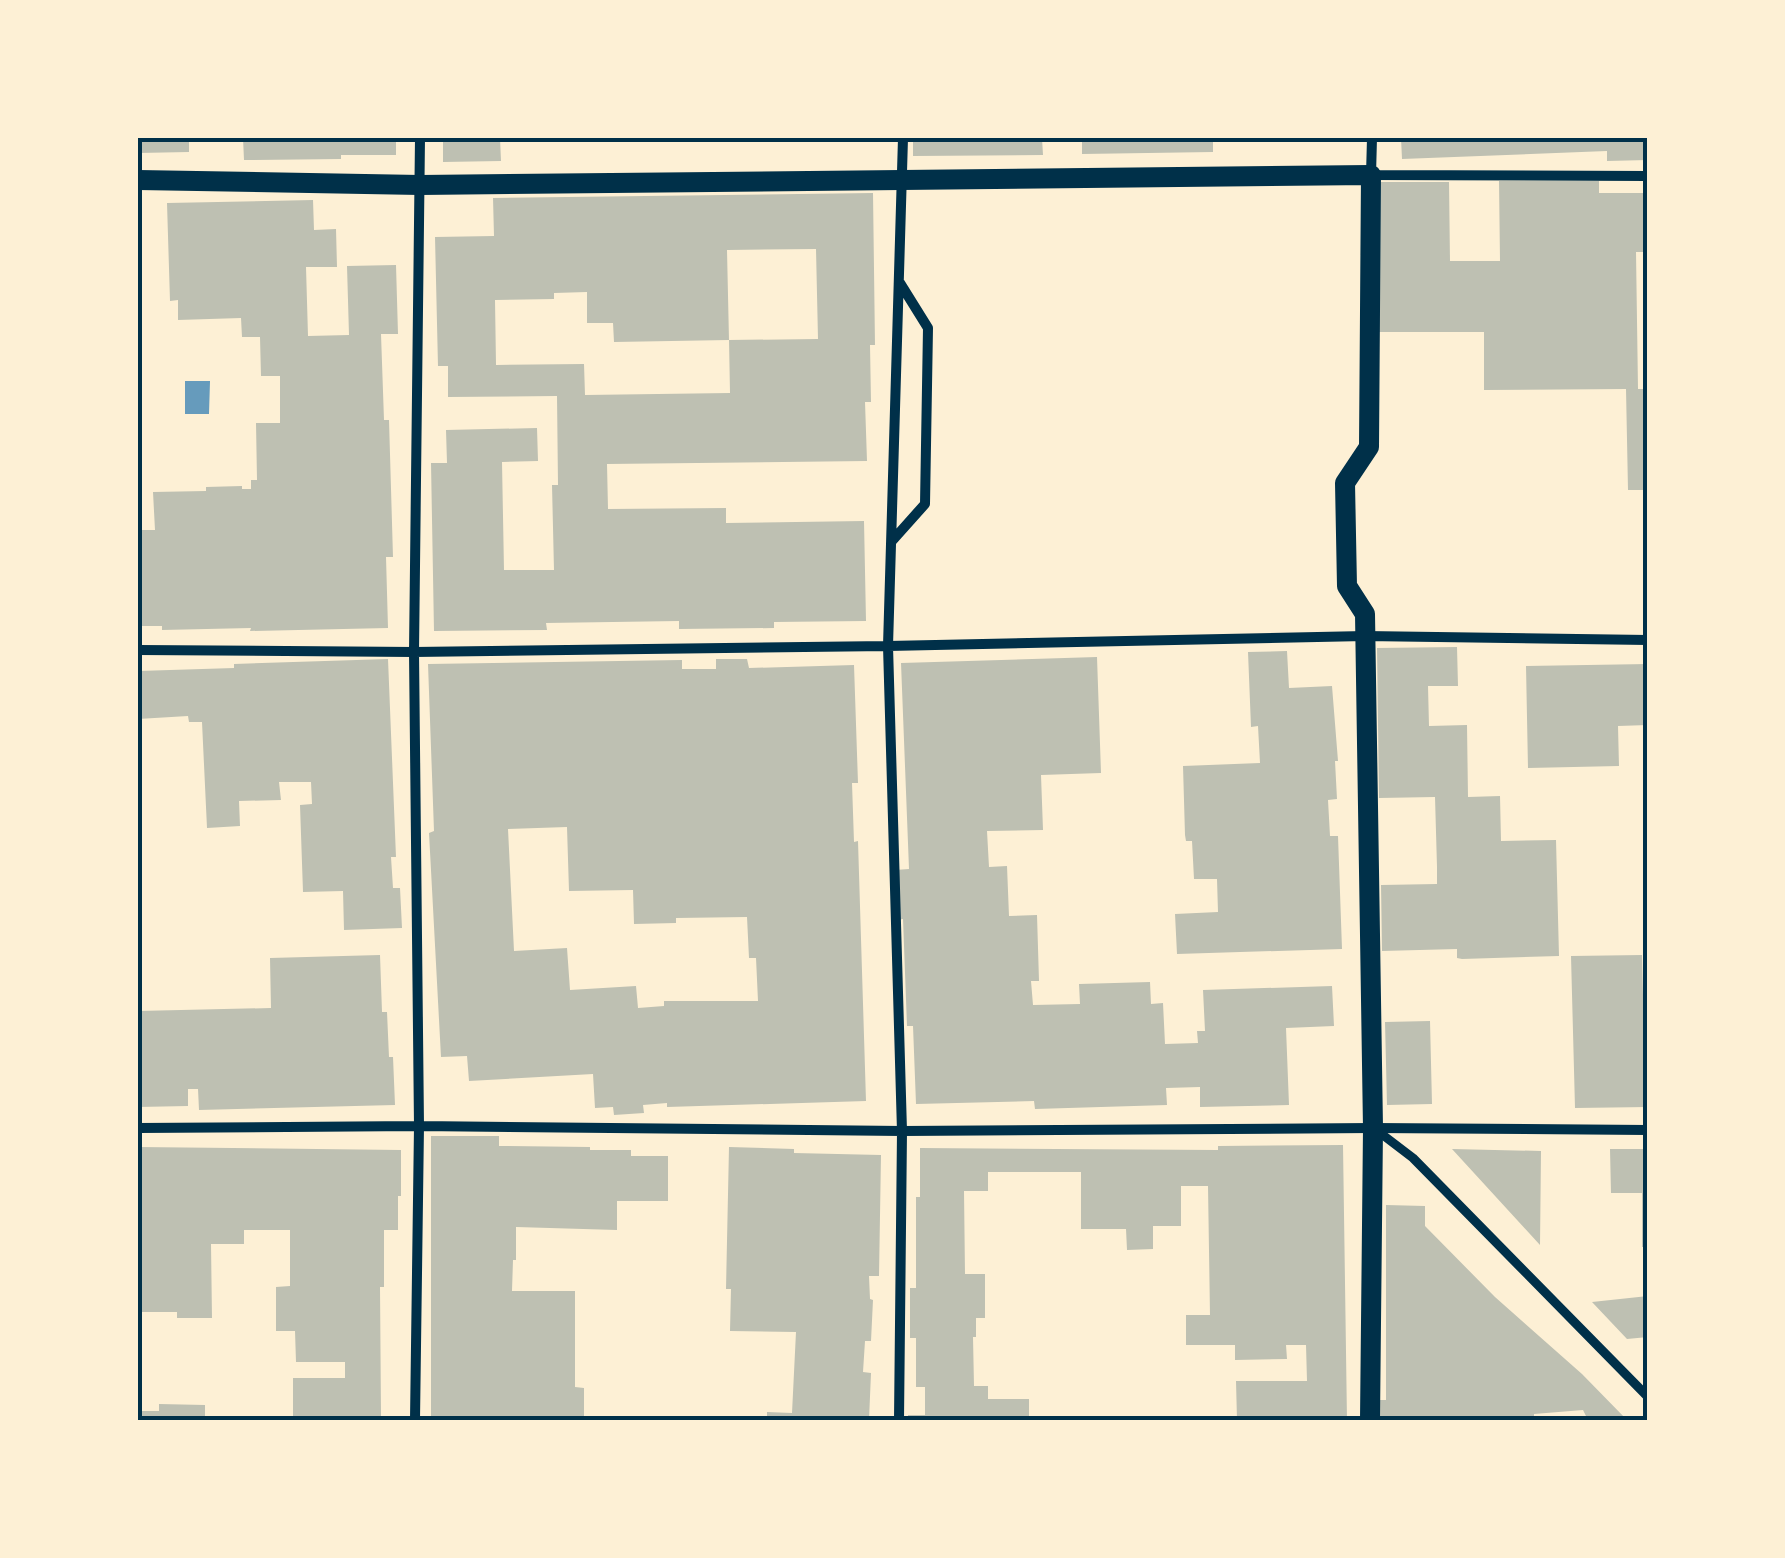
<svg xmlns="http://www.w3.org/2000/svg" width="1785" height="1558" font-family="'Fira Sans Condensed',sans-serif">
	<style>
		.water { fill: #669bbc }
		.building { fill: #bec0b2; fill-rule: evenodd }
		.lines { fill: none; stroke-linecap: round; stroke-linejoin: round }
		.pedestrian { stroke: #003049; stroke-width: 9 }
		.minor { stroke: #003049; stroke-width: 10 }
		.secondary { stroke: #003049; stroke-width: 20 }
		.neatline { fill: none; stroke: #003049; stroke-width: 4 }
	</style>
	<rect width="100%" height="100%" fill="#fdf0d5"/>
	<path class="water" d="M 185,381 L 210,381 L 209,414 L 185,414 Z"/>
	<path class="building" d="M 138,138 L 189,138 L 189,152 L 138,153 Z
		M 243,138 L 396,138 L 396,155 L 341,155 L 341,159 L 244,160 Z
		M 443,138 L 500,138 L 501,161 L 443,162 Z
		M 913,138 L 1042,138 L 1043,155 L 913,156 Z
		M 1082,138 L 1213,138 L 1213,152 L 1082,154 Z
		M 1401,138 L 1648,138 L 1648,160 L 1607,161 L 1607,151 L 1402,159 Z
		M 1499,181 L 1599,181 L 1599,193 L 1648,193 L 1648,252 L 1636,252 L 1638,389 L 1648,389 L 1648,490 L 1628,490 L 1626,389 L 1484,390 L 1484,332 L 1378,332 L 1376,182 L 1449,182 L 1450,261 L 1500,261 Z
		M 873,193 L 875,345 L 870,345 L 871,402 L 865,402 L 867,461 L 607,464 L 608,509 L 726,508 L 726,523 L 864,521 L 866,621 L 774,622 L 774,628 L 679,629 L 679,621 L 546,623 L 547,630 L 434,631 L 431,463 L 447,463 L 446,430 L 537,428 L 538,461 L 502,462 L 504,570 L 554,570 L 552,485 L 558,485 L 557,396 L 448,397 L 448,366 L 438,366 L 435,237 L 494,236 L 493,198 ZM 816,249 L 818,339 L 729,340 L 730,393 L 585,395 L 584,364 L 496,365 L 495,300 L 554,299 L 554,293 L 587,292 L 587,323 L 613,323 L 614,342 L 729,340 L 727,250 Z
		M 313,200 L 314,230 L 336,229 L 337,267 L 306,267 L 308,336 L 349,335 L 347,266 L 396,265 L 398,334 L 381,334 L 384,420 L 389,420 L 393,557 L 386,557 L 388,628 L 250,631 L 251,628 L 162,630 L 162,626 L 138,626 L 138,530 L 155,530 L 153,492 L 206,491 L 206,487 L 242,486 L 242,489 L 251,489 L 251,480 L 257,480 L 256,423 L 280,423 L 280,376 L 261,376 L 260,337 L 242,337 L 241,318 L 178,320 L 178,300 L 170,301 L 167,203 Z
		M 1457,647 L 1458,686 L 1428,686 L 1429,726 L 1467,725 L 1468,797 L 1500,796 L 1501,841 L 1556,840 L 1559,956 L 1462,959 L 1457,958 L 1457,949 L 1382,951 L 1381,885 L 1437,884 L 1437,867 L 1435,797 L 1379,798 L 1377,648 Z
		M 1287,651 L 1289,688 L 1332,686 L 1338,761 L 1335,761 L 1337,799 L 1328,800 L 1330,836 L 1338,836 L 1342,949 L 1177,954 L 1175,914 L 1218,912 L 1217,879 L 1194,879 L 1192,841 L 1186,841 L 1185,835 L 1183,766 L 1260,763 L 1258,726 L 1251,727 L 1248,652 Z
		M 1097,657 L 1101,773 L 1041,775 L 1043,830 L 987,831 L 989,867 L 1007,866 L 1009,916 L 1037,915 L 1039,981 L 1031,981 L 1033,1005 L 1080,1004 L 1079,984 L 1150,982 L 1151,1004 L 1163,1003 L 1165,1044 L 1198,1043 L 1197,1031 L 1205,1031 L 1203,990 L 1332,986 L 1334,1026 L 1286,1028 L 1289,1105 L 1200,1107 L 1200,1087 L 1166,1088 L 1167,1105 L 1035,1109 L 1034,1101 L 916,1104 L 913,1026 L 907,1026 L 903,919 L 896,920 L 895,870 L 909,869 L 901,663 Z
		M 388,659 L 396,857 L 391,857 L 393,888 L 400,888 L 402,928 L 344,930 L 343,891 L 303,892 L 300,805 L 312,804 L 311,782 L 279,782 L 281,800 L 239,801 L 240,826 L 207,828 L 202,722 L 189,722 L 188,716 L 138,719 L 138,671 L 234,668 L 234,664 Z
		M 716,659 L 747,659 L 749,668 L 854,665 L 858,783 L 852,783 L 854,842 L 858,841 L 866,1101 L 667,1107 L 667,1103 L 643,1105 L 644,1113 L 614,1115 L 613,1107 L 595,1108 L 593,1074 L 469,1081 L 467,1056 L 441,1057 L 429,833 L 434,831 L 428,664 L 682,660 L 682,669 L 716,669 ZM 567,827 L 569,891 L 633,890 L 634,924 L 676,923 L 676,918 L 747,917 L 749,958 L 756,958 L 758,1001 L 664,1001 L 664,1006 L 638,1008 L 636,986 L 570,990 L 567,948 L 514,951 L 508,829 Z
		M 1648,664 L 1648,725 L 1618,726 L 1619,766 L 1528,768 L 1526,666 Z
		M 138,742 L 141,742 L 142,785 L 138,785 Z
		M 380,955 L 382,1012 L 387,1012 L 389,1057 L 393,1057 L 395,1105 L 199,1110 L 198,1089 L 188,1089 L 188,1106 L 138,1107 L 138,1011 L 271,1008 L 270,958 Z
		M 1642,955 L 1643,995 L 1648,995 L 1648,1107 L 1575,1108 L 1571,956 Z
		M 1430,1021 L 1432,1104 L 1387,1105 L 1385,1022 Z
		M 431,1136 L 499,1136 L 499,1146 L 590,1147 L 590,1150 L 631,1150 L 631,1156 L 668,1156 L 668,1201 L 617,1201 L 617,1230 L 516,1227 L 516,1260 L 513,1260 L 512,1291 L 575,1291 L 575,1387 L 584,1388 L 584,1420 L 431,1420 Z
		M 1343,1145 L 1347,1420 L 1237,1420 L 1236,1381 L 1307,1381 L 1306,1345 L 1286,1345 L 1287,1359 L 1235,1360 L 1235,1345 L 1186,1345 L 1186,1315 L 1210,1315 L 1208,1186 L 1181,1186 L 1181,1226 L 1153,1226 L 1153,1249 L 1127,1250 L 1126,1229 L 1081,1229 L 1081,1172 L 988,1172 L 988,1191 L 964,1191 L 965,1274 L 985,1274 L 985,1318 L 976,1318 L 976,1337 L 973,1337 L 974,1386 L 988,1386 L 988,1399 L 1029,1399 L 1029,1420 L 908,1420 L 908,1415 L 925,1415 L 925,1387 L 916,1387 L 916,1338 L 910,1338 L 910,1288 L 916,1288 L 916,1197 L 920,1197 L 920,1148 L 1218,1150 L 1218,1146 Z
		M 138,1147 L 401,1150 L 401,1196 L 398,1196 L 398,1230 L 384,1230 L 384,1287 L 380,1287 L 381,1416 L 389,1416 L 389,1420 L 347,1420 L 347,1416 L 293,1416 L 293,1378 L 345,1378 L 345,1362 L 296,1362 L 295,1331 L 276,1331 L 276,1287 L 290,1286 L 290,1230 L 244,1230 L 244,1244 L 211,1244 L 212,1318 L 177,1318 L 177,1312 L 138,1312 Z
		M 729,1147 L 794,1149 L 794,1153 L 881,1155 L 879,1276 L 869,1276 L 870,1299 L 873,1300 L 871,1341 L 865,1341 L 863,1372 L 871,1373 L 869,1420 L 767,1420 L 767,1412 L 792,1413 L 796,1332 L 730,1331 L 731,1289 L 726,1289 Z
		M 1452,1149 L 1541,1151 L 1540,1245 Z
		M 1610,1149 L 1648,1149 L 1648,1247 L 1642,1247 L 1642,1193 L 1611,1193 Z
		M 1386,1205 L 1425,1206 L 1425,1226 L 1495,1297 L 1582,1374 L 1627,1420 L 1588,1420 L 1583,1410 L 1534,1414 L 1534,1420 L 1379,1420 L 1379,1400 L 1386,1400 Z
		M 1648,1296 L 1648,1337 L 1627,1339 L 1592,1302 Z
		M 159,1404 L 205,1405 L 205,1416 L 248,1416 L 248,1420 L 138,1420 L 138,1411 L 159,1411 Z"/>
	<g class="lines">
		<path class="pedestrian" d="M 1375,1129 L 1413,1158 L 1648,1397"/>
		<path class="minor" d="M 1372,138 L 1371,175 L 1648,176
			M 892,541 L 925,504 L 928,328 L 900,283
			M 138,650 L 414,652 L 888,646 L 1365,636 L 1648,640
			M 138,1128 L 419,1126 L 902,1131 L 1373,1128 L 1648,1130
			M 415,1420 L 419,1126 L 414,652 L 420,138
			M 899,1420 L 902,1131 L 888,646 L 903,138"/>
		<path class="secondary" d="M 138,180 L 420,185 L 1371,175 L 1369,447 L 1345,483 L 1347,586 L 1365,614 L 1373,1128 L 1370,1420"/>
	</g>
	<rect width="1785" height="1558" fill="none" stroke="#fdf0d5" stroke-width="280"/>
	<rect x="140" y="140" width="1505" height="1278" class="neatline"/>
</svg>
